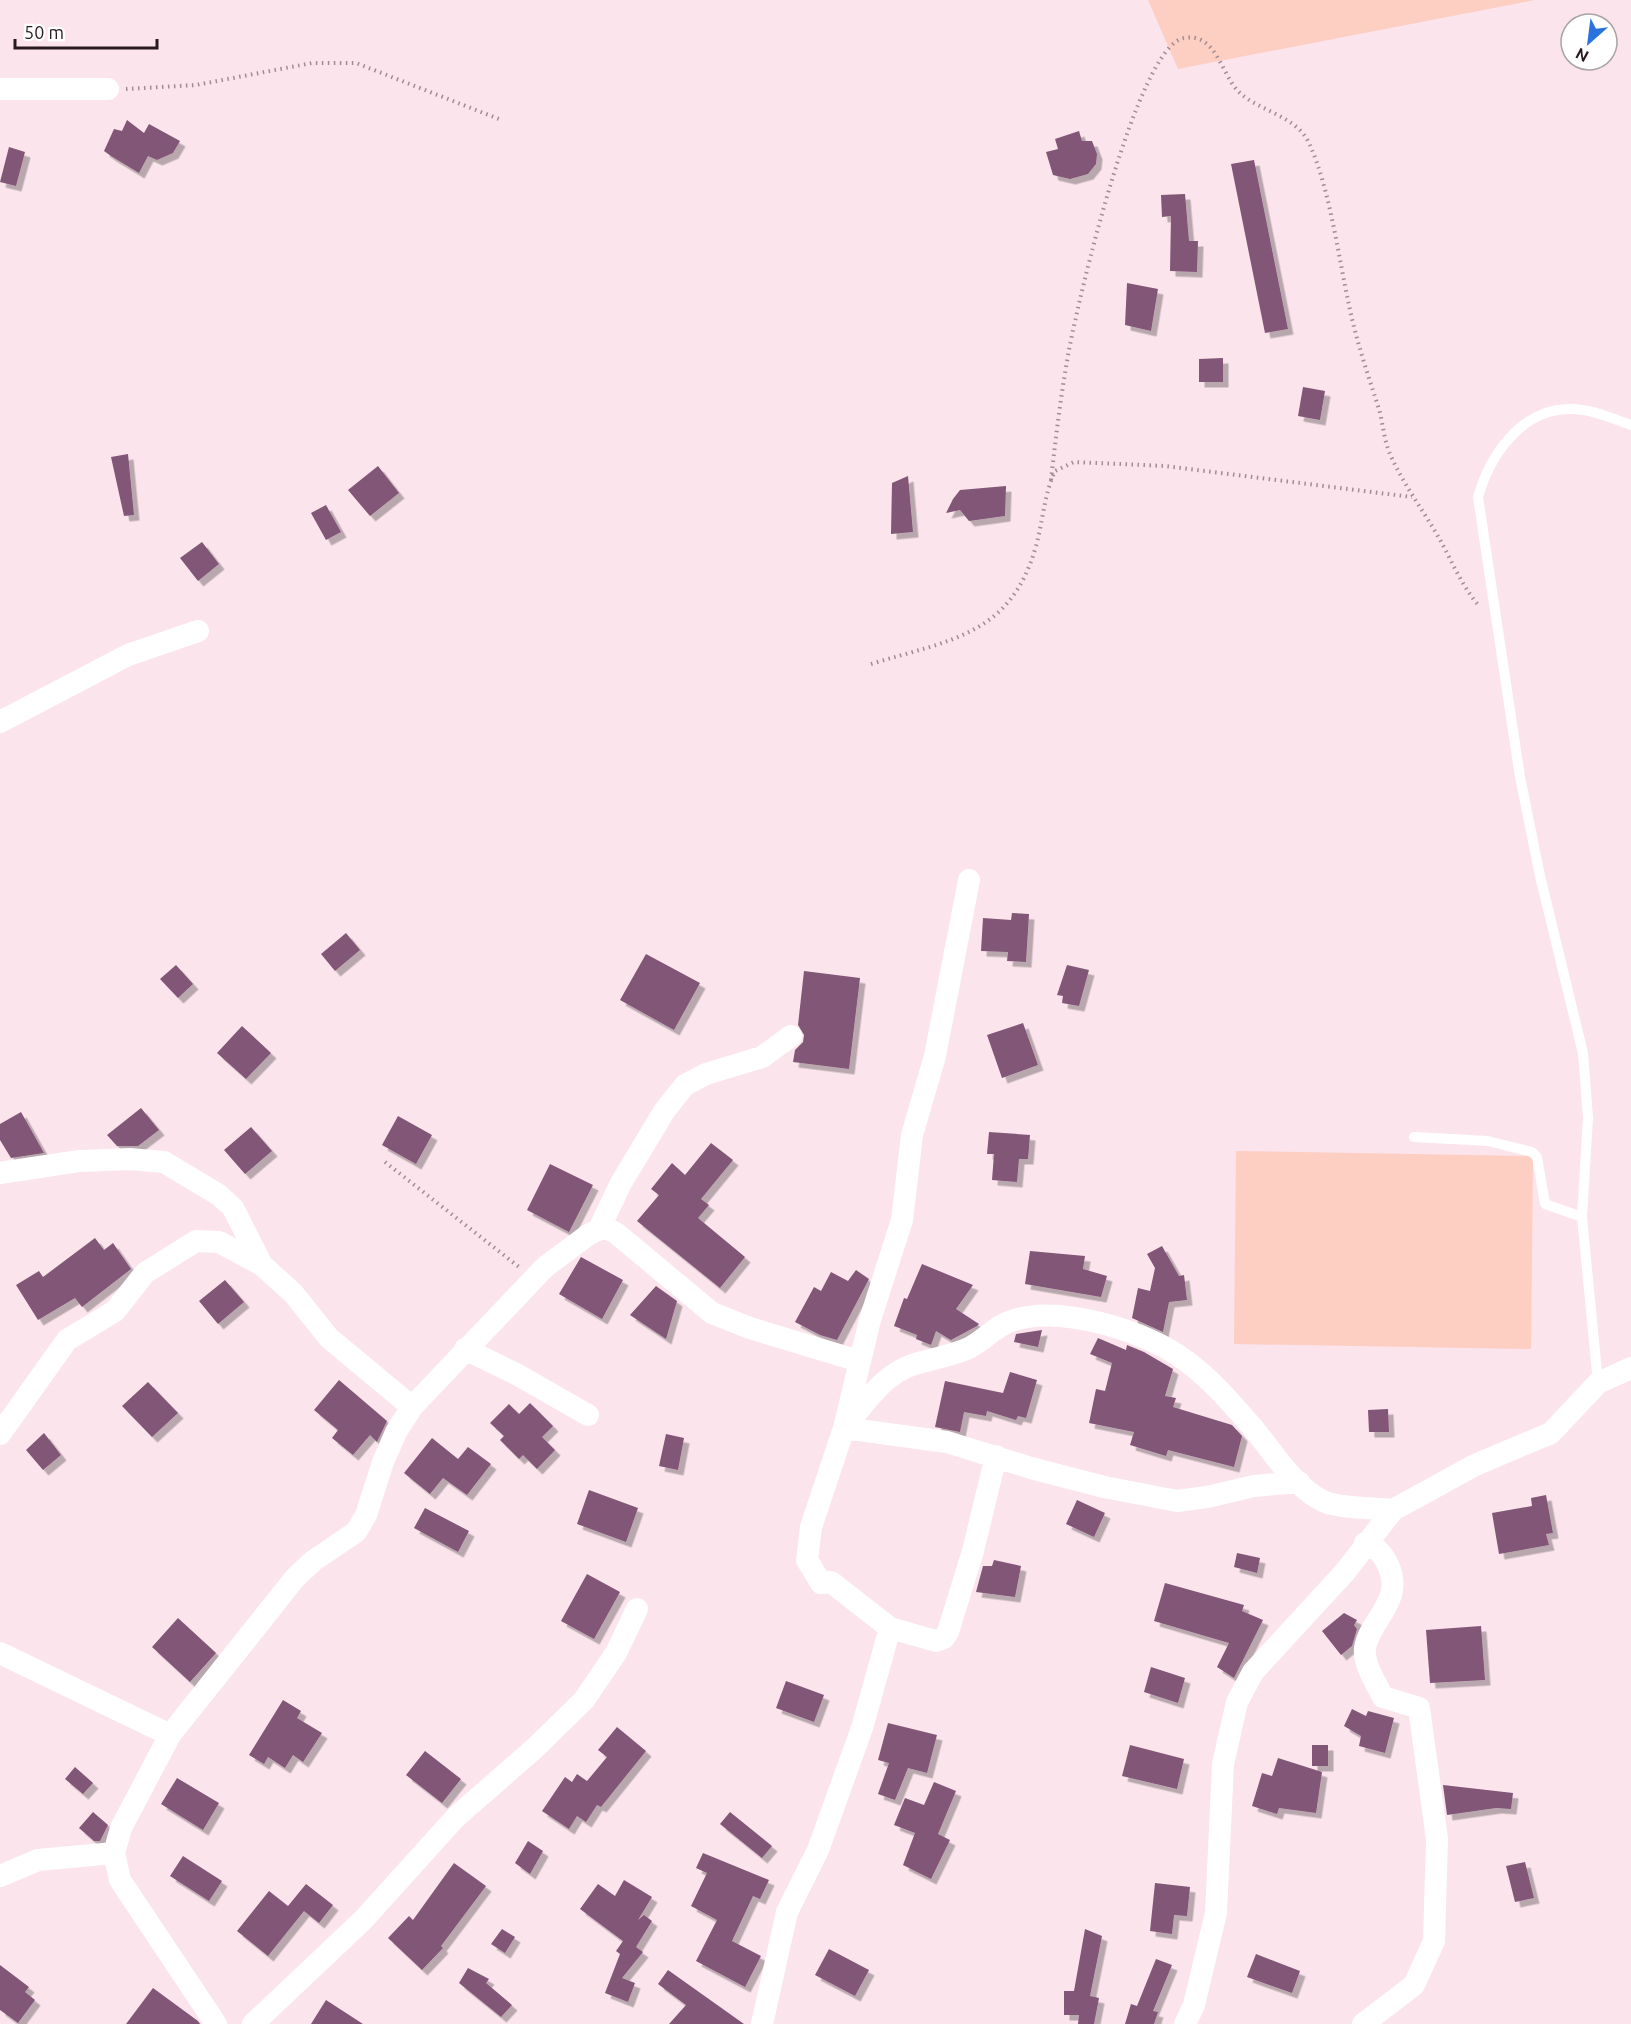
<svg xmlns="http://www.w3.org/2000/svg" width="1631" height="2024" font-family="Ubuntu,sans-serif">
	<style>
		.green { fill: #fdcec2 }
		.building { fill: #815676; filter: url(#shadow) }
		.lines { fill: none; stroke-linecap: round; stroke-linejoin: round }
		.path { stroke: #a08d93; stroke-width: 4; stroke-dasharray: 1.5 4.5; stroke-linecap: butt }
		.service { stroke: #fff; stroke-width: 10 }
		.minor { stroke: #fff; stroke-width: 22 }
	</style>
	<defs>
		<filter id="shadow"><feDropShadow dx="5.5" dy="5.5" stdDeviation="0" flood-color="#0004"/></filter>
	</defs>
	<rect width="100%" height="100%" fill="#fbe4ec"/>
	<path class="green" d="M 1148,0 L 1535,0 L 1178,69 Z
		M 1236,1151 L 1533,1156 L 1531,1349 L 1234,1344 Z"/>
	<path class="building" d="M 127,120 L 144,133 L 149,124 L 180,141 L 173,153 L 157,160 L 148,156 L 139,173 L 111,156 L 104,151 L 114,129 L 122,131 Z
		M 1079,131 L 1082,141 L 1092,141 L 1097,154 L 1096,164 L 1088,174 L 1070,179 L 1053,175 L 1046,152 L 1058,149 L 1055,139 Z
		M 9,147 L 25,152 L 16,186 L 0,182 Z
		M 1254,160 L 1288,329 L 1265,333 L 1231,164 Z
		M 1185,194 L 1189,241 L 1198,241 L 1197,272 L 1170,271 L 1171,216 L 1162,217 L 1161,195 Z
		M 1127,283 L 1158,289 L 1151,331 L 1125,325 Z
		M 1223,358 L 1223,382 L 1199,382 L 1199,359 Z
		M 1303,387 L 1325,391 L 1320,420 L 1298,416 Z
		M 128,454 L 134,515 L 124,516 L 111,457 Z
		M 378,466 L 399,493 L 370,516 L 348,490 Z
		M 908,476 L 913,532 L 891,534 L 892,483 Z
		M 1006,486 L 1005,516 L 969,521 L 960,510 L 946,513 L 953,499 L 960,490 Z
		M 326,505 L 341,532 L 326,540 L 311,513 Z
		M 202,542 L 219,564 L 198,581 L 180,558 Z
		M 1012,913 L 1029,914 L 1026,962 L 1007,961 L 1008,952 L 981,951 L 983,918 L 1011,920 Z
		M 346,933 L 360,950 L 335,971 L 321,954 Z
		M 646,954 L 700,983 L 674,1030 L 620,1000 Z
		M 176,965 L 193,984 L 178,998 L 160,979 Z
		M 1067,965 L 1089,970 L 1079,1006 L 1062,1003 L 1063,996 L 1057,995 Z
		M 804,971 L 860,978 L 849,1069 L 793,1062 L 795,1050 L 803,1042 L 804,1035 L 798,1025 Z
		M 1023,1023 L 1038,1065 L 1002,1078 L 987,1035 Z
		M 242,1026 L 271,1053 L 246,1079 L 217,1053 Z
		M 141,1108 L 159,1130 L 138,1146 L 117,1146 L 107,1135 Z
		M 21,1112 L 44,1153 L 11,1158 L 0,1140 L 0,1124 Z
		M 398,1116 L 432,1135 L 416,1164 L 382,1145 Z
		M 251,1127 L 272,1151 L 245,1174 L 224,1150 Z
		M 989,1132 L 1030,1135 L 1028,1159 L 1019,1159 L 1017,1182 L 992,1180 L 994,1154 L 987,1154 Z
		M 711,1143 L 733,1160 L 701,1199 L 709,1205 L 698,1218 L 745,1257 L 720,1288 L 637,1221 L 659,1195 L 651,1189 L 672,1163 L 685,1175 Z
		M 550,1164 L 593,1185 L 569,1232 L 527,1210 Z
		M 95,1238 L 104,1250 L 113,1243 L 131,1269 L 82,1307 L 75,1298 L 38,1320 L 16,1285 L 39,1271 L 43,1277 Z
		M 1162,1246 L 1179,1276 L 1184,1275 L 1187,1300 L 1169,1302 L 1163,1332 L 1132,1318 L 1138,1288 L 1150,1291 L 1155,1268 L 1147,1254 Z
		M 1030,1251 L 1085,1256 L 1083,1269 L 1107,1276 L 1101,1297 L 1025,1284 Z
		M 581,1257 L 623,1280 L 602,1319 L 559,1294 Z
		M 922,1264 L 973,1285 L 956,1309 L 979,1324 L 977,1326 L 951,1340 L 936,1331 L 931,1345 L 916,1339 L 917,1335 L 894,1326 L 904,1298 L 907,1299 Z
		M 856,1270 L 869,1279 L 837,1340 L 820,1335 L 795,1322 L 814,1287 L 821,1291 L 831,1272 L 848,1281 Z
		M 225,1280 L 244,1302 L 218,1324 L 199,1301 Z
		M 656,1286 L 677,1301 L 666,1339 L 630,1315 Z
		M 1042,1330 L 1038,1347 L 1014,1342 L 1016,1334 Z
		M 1098,1338 L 1126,1350 L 1127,1345 L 1144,1352 L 1173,1369 L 1165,1396 L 1176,1398 L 1173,1407 L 1232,1425 L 1242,1436 L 1234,1467 L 1168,1450 L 1166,1456 L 1130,1445 L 1134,1432 L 1089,1423 L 1096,1389 L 1105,1391 L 1112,1363 L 1090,1354 Z
		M 1010,1372 L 1037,1380 L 1026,1418 L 1018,1416 L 1016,1420 L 987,1411 L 986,1416 L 964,1412 L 960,1432 L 935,1427 L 945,1381 L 1003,1393 Z
		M 339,1380 L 387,1421 L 377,1442 L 370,1435 L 353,1455 L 332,1438 L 338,1430 L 314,1410 Z
		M 148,1382 L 178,1413 L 152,1437 L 122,1406 Z
		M 530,1403 L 553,1426 L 542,1437 L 555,1450 L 537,1469 L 523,1455 L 519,1459 L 500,1440 L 504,1436 L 490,1423 L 509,1404 L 519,1414 Z
		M 1388,1409 L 1389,1432 L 1369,1432 L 1368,1410 Z
		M 44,1433 L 61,1455 L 43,1470 L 26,1450 Z
		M 666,1434 L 684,1438 L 678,1470 L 659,1466 Z
		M 432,1438 L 458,1459 L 468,1447 L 491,1464 L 467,1495 L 443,1478 L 430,1494 L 404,1473 Z
		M 589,1490 L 638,1508 L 626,1542 L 577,1524 Z
		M 1546,1495 L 1553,1533 L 1546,1534 L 1549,1545 L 1499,1554 L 1492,1513 L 1532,1506 L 1531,1498 Z
		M 1077,1500 L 1105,1513 L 1094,1537 L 1066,1524 Z
		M 425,1508 L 469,1531 L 458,1552 L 414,1528 Z
		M 1237,1553 L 1260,1558 L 1257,1573 L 1234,1567 Z
		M 994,1560 L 1021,1566 L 1015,1597 L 976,1592 L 983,1566 L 992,1566 Z
		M 587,1574 L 620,1592 L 594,1639 L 561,1621 Z
		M 1165,1583 L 1244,1605 L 1242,1611 L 1263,1620 L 1234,1678 L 1217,1667 L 1229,1643 L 1154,1621 Z
		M 1344,1613 L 1357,1620 L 1354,1625 L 1357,1629 L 1352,1646 L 1341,1655 L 1322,1631 Z
		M 178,1618 L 216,1653 L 190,1682 L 152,1647 Z
		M 1481,1626 L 1485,1680 L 1430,1683 L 1426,1630 Z
		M 1151,1667 L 1185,1678 L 1178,1703 L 1144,1692 Z
		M 786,1681 L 824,1695 L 814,1722 L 776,1708 Z
		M 283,1700 L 301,1711 L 297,1718 L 322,1733 L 303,1762 L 293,1755 L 285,1768 L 268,1757 L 264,1764 L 249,1755 Z
		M 1352,1709 L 1366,1716 L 1368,1711 L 1394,1718 L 1385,1753 L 1359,1746 L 1361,1736 L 1344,1726 Z
		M 888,1723 L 937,1735 L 927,1773 L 908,1768 L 895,1800 L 878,1794 L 889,1763 L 878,1760 Z
		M 617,1727 L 646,1751 L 601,1807 L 597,1805 L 586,1822 L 577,1816 L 569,1829 L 542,1811 L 565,1777 L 572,1782 L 577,1774 L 587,1781 L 607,1757 L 598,1750 Z
		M 1130,1745 L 1184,1759 L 1177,1789 L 1122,1776 Z
		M 1312,1745 L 1328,1745 L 1328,1766 L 1312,1766 Z
		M 425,1751 L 461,1779 L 442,1803 L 406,1775 Z
		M 1278,1758 L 1322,1772 L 1316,1813 L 1279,1808 L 1277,1814 L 1252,1806 L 1262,1773 L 1272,1776 Z
		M 75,1767 L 93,1783 L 83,1794 L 65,1779 Z
		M 177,1778 L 219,1803 L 203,1830 L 161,1804 Z
		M 934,1782 L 956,1791 L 938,1834 L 950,1840 L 931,1879 L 903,1865 L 915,1833 L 894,1825 L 905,1798 L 924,1805 Z
		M 1443,1785 L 1513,1793 L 1511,1809 L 1496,1808 L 1447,1815 Z
		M 93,1812 L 108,1825 L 100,1841 L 94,1841 L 79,1828 Z
		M 730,1812 L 772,1846 L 762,1858 L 720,1824 Z
		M 528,1841 L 543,1851 L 530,1874 L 515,1863 Z
		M 703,1853 L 769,1880 L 760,1899 L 753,1896 L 732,1941 L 761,1956 L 745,1987 L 696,1961 L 717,1920 L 691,1906 L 707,1873 L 696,1868 Z
		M 183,1856 L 222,1881 L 209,1901 L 170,1876 Z
		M 1525,1862 L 1534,1898 L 1515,1902 L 1506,1866 Z
		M 454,1863 L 486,1886 L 441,1946 L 443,1948 L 422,1970 L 388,1938 L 409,1916 L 413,1920 Z
		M 624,1880 L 652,1897 L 638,1920 L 644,1915 L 652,1921 L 636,1947 L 643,1952 L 622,1978 L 635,1983 L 628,2002 L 605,1993 L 620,1954 L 616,1951 L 623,1941 L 580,1909 L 598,1884 L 615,1896 Z
		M 1155,1883 L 1190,1887 L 1187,1916 L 1174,1915 L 1172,1934 L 1150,1931 Z
		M 306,1884 L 333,1905 L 319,1923 L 304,1911 L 268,1956 L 237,1931 L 269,1891 L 288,1906 Z
		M 502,1929 L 515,1937 L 505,1953 L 491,1944 Z
		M 1085,1929 L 1102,1936 L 1090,1996 L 1099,1998 L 1094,2024 L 1078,2024 L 1079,2015 L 1064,2015 L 1064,1991 L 1074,1991 Z
		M 829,1949 L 869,1970 L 855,1996 L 815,1975 Z
		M 1256,1954 L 1300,1971 L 1292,1993 L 1247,1977 Z
		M 1156,1959 L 1172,1965 L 1153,2011 L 1158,2012 L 1154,2024 L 1125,2024 L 1131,2004 L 1137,2006 Z
		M 0,1965 L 29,1987 L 25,1992 L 35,2000 L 18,2023 L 0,2010 Z
		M 468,1968 L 489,1979 L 486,1983 L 512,2005 L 501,2017 L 459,1983 Z
		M 668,1970 L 744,2024 L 669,2024 L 686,2005 L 658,1984 Z
		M 153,1988 L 198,2021 L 200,2024 L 126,2024 Z
		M 326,2000 L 363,2024 L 311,2024 Z"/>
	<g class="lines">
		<path class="path" d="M 126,89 L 196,85 L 312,63 L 356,63 L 499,119
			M 1051,480 C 1056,436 1061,393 1069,350 C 1078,302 1137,46 1184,38 C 1215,32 1221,72 1237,90 C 1258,112 1295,114 1309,143 C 1330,189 1338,255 1349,305 C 1356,340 1368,375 1379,409 C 1383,424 1384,440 1390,454 C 1403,484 1423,510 1439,538 C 1452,561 1462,587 1480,607
			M 871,664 C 949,640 1011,636 1036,546 C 1043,521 1044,495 1055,471 L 1074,462 L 1165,466 L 1412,497
			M 385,1162 L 519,1267"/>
		<path class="service" d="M 1414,1137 L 1488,1141 L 1532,1152 L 1537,1157 L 1545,1204 L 1582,1217
			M 1598,1383 L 1582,1217 L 1588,1118 L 1583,1053 L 1540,876 L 1520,777 L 1478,497 C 1490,455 1521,410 1568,409 C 1589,408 1611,418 1631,425"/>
		<path class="minor" d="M 0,89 L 108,89
			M 0,722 L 128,655 L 198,631
			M 0,1173 L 79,1161 L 130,1159 L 164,1162 L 219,1195 L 233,1208 L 262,1265
			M 600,1227 L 621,1183 L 665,1110 L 685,1085 L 706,1074 L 762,1057 L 791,1036
			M 465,1349 L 518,1375 L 588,1415
			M 849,1422 C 868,1399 884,1375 912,1365 C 931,1359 951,1356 969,1348 C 985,1340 996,1325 1014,1320 C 1062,1305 1147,1331 1186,1361 C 1211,1379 1233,1405 1253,1428 C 1274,1453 1294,1488 1325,1502 C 1339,1508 1375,1508 1393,1510
			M 844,1428 L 947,1442 L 1031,1468 L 1104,1487 L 1177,1501 L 1207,1497 L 1254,1486 L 1299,1482
			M 0,1434 L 67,1340 L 115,1311 L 145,1273 L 196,1241 L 219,1242 L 262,1265 L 293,1293 L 329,1338 L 412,1407
			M 890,1628 L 936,1641 L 944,1638 L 948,1632 L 973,1551 L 996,1456
			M 0,1653 L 170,1735
			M 0,1876 L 38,1860 L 114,1853
			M 216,2024 L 120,1880 L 114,1853 L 121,1828 L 170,1735 L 295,1578 L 313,1561 L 356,1532 L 366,1515 L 383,1462 L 396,1432 L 412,1407 L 545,1267 L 588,1235 L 604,1227 L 616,1233 L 712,1313 L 750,1328 L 859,1361
			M 253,2024 L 363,1920 L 456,1817 L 535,1748 L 584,1700 L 616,1653 L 637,1609
			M 762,2024 L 787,1912 L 818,1850 L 862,1728 L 890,1628 L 831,1582 L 821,1583 L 807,1560 L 811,1527 L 844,1428 L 870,1320 L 902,1220 L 912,1135 L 935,1056 L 969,880
			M 1185,2024 L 1194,2005 L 1216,1913 L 1223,1764 L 1237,1702 L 1253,1672 L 1345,1572 L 1393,1510 L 1475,1465 L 1551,1433 L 1598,1383 L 1631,1368
			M 1363,2024 L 1414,1985 L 1434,1941 L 1437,1839 L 1419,1708 L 1383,1697 C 1376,1683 1363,1664 1365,1648 C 1369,1620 1405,1601 1388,1565 C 1383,1554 1377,1547 1365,1543"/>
	</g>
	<g transform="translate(1589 42) rotate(208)"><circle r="28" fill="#ffffff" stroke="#a9a3a5" stroke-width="1.5"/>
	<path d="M0-4.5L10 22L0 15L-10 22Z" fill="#2873de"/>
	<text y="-9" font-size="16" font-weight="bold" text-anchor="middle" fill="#281a1f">N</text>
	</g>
	<path d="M15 39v9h142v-9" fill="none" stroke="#281a1f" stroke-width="3"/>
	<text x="24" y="39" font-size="18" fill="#281a1f" stroke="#ffffff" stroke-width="4.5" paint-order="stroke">50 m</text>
</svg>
